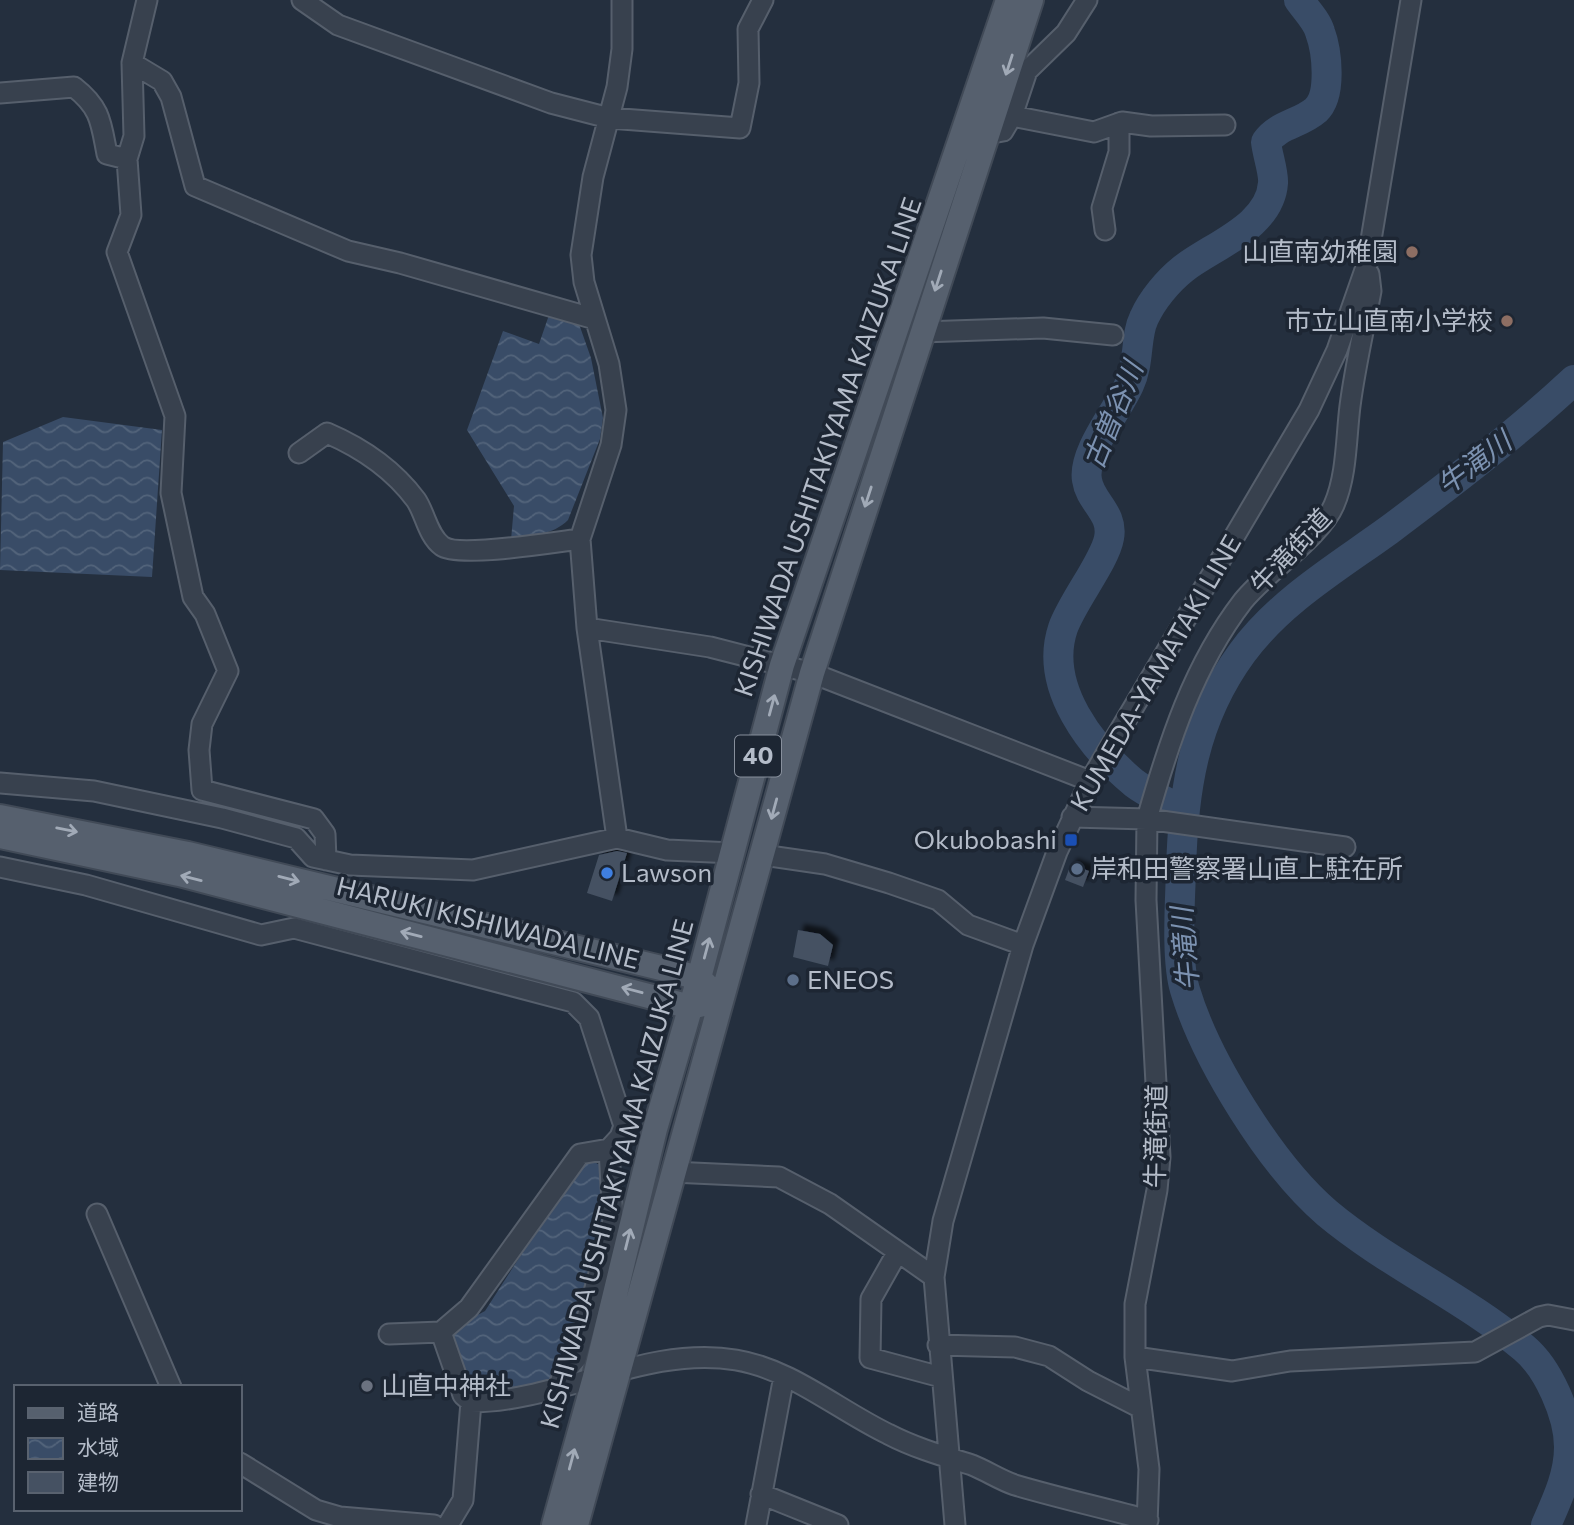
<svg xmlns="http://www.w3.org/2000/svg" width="1574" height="1525" font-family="Commissioner,'Noto Sans JP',sans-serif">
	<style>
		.water { fill: url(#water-waves) }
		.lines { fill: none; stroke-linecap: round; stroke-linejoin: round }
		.river { stroke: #394c67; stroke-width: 30 }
		.building { fill: #455162; filter: url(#shadow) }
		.minor-casing { stroke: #565f6c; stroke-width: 23 }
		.major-casing { stroke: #414a57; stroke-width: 28 }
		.minor { stroke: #38414e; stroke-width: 19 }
		.major { stroke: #56606e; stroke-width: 24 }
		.oneway { stroke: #a1aab7 }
		.education-dot { fill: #8d6e63; stroke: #1d2633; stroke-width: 2.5 }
		.transit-dot { fill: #1a4fb4; stroke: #1d2633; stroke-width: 2.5 }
		.service-dot { fill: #5c6f8a; stroke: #1d2633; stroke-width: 2.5 }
		.shop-dot { fill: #3f7fe0; stroke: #1d2633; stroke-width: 2.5 }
		.worship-dot { fill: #6b7280; stroke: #1d2633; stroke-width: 2.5 }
		.labels { text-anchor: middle; stroke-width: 7; stroke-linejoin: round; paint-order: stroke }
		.shield { fill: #1d2633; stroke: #878f9c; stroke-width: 2 }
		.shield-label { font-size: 24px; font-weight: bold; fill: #b4bcc9 }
		.poi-label { font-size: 26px; fill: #b4bcc9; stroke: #1d2633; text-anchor: start }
		.street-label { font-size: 26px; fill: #b4bcc9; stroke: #1d2633 }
		.water-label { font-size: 28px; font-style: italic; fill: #7c92b1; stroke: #1d2633 }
	</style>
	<defs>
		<pattern id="water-waves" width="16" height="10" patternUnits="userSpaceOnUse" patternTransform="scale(1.75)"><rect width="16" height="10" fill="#394c67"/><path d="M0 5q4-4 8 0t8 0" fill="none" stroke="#53647b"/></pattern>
		<filter id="shadow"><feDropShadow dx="6" dy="-6" stdDeviation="2" flood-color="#0009"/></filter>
	</defs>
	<rect width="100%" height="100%" fill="#242f3e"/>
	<path class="water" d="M 549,315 L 579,324 L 591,358 L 603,418 L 600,439 L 568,520 C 553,535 531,536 511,540 L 514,506 L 467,430 L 503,331 L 539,344 Z
		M 63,417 L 162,430 L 152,577 L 0,570 L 3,442 Z
		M 594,1157 L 597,1164 L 604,1163 L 608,1209 L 573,1351 L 555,1380 L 524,1389 L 474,1395 L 462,1383 L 448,1331 L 485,1311 L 571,1177 Z"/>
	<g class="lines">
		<path class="river" d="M 1180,810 C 1165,801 1147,793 1134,783 C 1092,748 1043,687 1063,628 C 1072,602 1105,561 1109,538 C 1114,513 1090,502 1087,480 C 1082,453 1118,410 1129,385 C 1140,362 1135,336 1144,318 C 1152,300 1168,281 1183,269 C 1212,246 1270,227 1273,183 C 1274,173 1267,153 1266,142 C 1279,124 1300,124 1316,110 C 1332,95 1327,51 1320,32 C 1317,21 1306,10 1299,0
			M 1546,1525 C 1557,1500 1569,1475 1569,1447 C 1569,1415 1548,1368 1524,1348 C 1463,1297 1388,1264 1327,1213 C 1271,1165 1206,1060 1185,990 C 1176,961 1180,902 1181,871 C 1183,791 1193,720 1242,653 C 1280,601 1338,567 1389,530 C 1453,482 1516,434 1574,380"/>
	</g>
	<path class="building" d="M 617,851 L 627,853 L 612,901 L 587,893 L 599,855 Z
		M 1071,864 L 1089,871 L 1083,887 L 1065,880 Z
		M 798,930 L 820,934 L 833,945 L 828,966 L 793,957 Z"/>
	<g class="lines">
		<g class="minor-casing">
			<path id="minor" d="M 147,0 L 132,63 L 162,81 L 171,97 L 195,186 L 348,251 L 400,263 L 595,319
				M 302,0 L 338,25 L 551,103 L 609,118 L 740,128 L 749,83 L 748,29 L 763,0
				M 0,93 L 74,87 C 101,108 101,123 107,154 L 127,159 L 131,215 L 117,252 L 175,416 L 171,493 L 193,597 L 205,614 L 228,671 L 202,724 L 199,750 L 202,790 L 314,819 L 325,834 L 326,860
				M 1012,116 L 1027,71 L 1066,33 L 1087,0
				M 987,134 L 1003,131 L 1012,116 L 1094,132 L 1122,122 L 1151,126 L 1225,125
				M 127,159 L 134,136 L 132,63
				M 1105,230 L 1102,208 L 1119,152 L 1119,123
				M 922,332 L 1043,328 L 1113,335
				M 299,453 L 327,433 C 362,448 393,469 416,500 C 425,513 428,536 442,546 C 458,558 556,542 580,539
				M 587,628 L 710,647 L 812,673 L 1090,781
				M 0,783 L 94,791 L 222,818 L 296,838 L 313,857 L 350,865 L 473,870 L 617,838 L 667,850 L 733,853
				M 1072,817 L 1147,819 L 1146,900 L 1160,1157 L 1157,1190 L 1135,1304 L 1135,1357 L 1149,1469 L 1147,1525
				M 617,838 L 587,628 L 580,539 L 611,445 L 616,410 L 609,364 L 584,282 L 581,255 L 593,177 L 617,87 L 622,49 L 622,0
				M 1345,847 L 1147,819 C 1169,742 1193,666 1243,601 C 1266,572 1320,538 1334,505 C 1347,475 1346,438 1350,406 C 1355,367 1364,329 1371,291 L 1369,274
				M 762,855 L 825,864 L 889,883 L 938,900 L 968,925 L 1023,945
				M 0,867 L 86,885 L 261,935 L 294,928 L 573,1002 L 589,1018 L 624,1126 L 620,1137 L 609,1149 L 613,1221 L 576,1359 L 563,1374 L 558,1389
				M 672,1172 L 779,1177 L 830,1204 L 934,1277
				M 97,1214 L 171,1387
				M 897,1253 L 871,1299 L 870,1358 L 941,1377
				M 441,1332 L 469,1308 L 580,1154 L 609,1149
				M 389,1334 L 441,1332 L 463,1395 L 471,1402 C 560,1402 645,1345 736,1360 C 791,1369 838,1410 888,1434 C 915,1448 943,1456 972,1465 C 987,1471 1000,1480 1015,1485 C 1059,1498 1104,1508 1148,1520
				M 938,1345 L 1015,1347 L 1049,1356 L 1088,1381 L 1139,1407
				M 1135,1357 L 1232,1371 L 1290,1361 L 1475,1352 L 1539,1317 L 1548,1315 L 1574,1320
				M 240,1463 L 316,1510 L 340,1517 L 434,1525
				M 761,1494 L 838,1525
				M 448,1525 L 463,1500 L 471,1402
				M 756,1525 L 784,1376
				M 955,1525 L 934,1277 L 943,1221 L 1023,945 L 1057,852 L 1090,781 L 1309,410 L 1337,350 L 1367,264 L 1411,0"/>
		</g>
		<g class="major-casing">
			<path id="major" d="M 0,817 L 188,854 L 661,968 L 699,978 L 711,990
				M 0,836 L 179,874 L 691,1007 L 707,1003
				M 554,1525 L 595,1377 L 655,1129 L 699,978 L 782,665 L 1008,0
				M 576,1525 L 812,673 L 1031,0"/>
		</g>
		<use href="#minor" class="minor"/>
		<use href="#major" class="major"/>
	</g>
	<defs><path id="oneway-shaft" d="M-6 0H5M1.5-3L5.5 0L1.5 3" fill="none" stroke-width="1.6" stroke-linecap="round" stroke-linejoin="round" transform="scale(1.75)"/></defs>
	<g class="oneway">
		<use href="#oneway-shaft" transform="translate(1009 65) rotate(108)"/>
		<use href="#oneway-shaft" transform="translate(938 281) rotate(108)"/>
		<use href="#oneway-shaft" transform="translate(868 497) rotate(108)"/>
		<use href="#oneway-shaft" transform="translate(772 705) rotate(-75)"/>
		<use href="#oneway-shaft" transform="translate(774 809) rotate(105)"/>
		<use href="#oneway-shaft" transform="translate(67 830) rotate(11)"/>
		<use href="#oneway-shaft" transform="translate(191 878) rotate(-166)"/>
		<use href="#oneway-shaft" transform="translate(289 879) rotate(14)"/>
		<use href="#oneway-shaft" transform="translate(411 934) rotate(-166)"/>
		<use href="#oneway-shaft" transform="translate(707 948) rotate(-75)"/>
		<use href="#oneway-shaft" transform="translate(632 990) rotate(-165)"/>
		<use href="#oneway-shaft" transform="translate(628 1239) rotate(-76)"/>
		<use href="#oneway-shaft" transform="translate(572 1459) rotate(-75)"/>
	</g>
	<g class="education-dot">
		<circle cx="1412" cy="252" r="7"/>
		<circle cx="1507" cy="321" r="7"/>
	</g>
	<rect class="transit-dot" x="1064" y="833" width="14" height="14" rx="3.5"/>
	<g class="service-dot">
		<circle cx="1077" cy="869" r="7"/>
		<circle cx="793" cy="980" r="7"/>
	</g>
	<circle class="shop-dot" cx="607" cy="873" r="7"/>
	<circle class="worship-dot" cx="367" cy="1386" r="7"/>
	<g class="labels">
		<rect class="shield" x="735" y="735.5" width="46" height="41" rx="5"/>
		<g class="shield-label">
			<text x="758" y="764">40</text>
		</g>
		<g class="poi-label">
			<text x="1398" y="261" text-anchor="end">山直南幼稚園</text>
			<text x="1493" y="330" text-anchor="end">市立山直南小学校</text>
			<text x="1057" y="849" text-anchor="end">Okubobashi</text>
			<text x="1091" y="878">岸和田警察署山直上駐在所</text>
			<text x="621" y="882">Lawson</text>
			<text x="807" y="989">ENEOS</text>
			<text x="381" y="1395">山直中神社</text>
		</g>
		<g class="street-label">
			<text transform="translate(828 447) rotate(-71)" y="9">KISHIWADA USHITAKIYAMA KAIZUKA LINE</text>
			<text transform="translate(1291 551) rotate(-47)" y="9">牛滝街道</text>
			<text transform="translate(1156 673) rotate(-60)" y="9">KUMEDA-YAMATAKI LINE</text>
			<text transform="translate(488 923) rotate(14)" y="9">HARUKI KISHIWADA LINE</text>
			<text transform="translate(1156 1136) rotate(-89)" y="9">牛滝街道</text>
			<text transform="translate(617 1174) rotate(-75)" y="9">KISHIWADA USHITAKIYAMA KAIZUKA LINE</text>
		</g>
		<g class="water-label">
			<text transform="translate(1113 415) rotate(-68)" y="10">古曽谷川</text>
			<text transform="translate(1474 463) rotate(-37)" y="10">牛滝川</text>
			<text transform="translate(1185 949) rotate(-95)" y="10">牛滝川</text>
		</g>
	</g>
	<rect x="14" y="1385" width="228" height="126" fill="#1d2633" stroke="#59626f" stroke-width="2"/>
	<rect x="28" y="1408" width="35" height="10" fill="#56606e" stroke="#59626f" stroke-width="2"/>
	<text x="77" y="1420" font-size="21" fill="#b4bcc9">道路</text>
	<rect x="28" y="1438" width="35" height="21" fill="url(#water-waves)" stroke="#59626f" stroke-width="2"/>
	<text x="77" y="1455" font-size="21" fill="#b4bcc9">水域</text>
	<rect x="28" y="1472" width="35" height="21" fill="#455162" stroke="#59626f" stroke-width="2"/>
	<text x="77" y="1490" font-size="21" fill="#b4bcc9">建物</text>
</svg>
